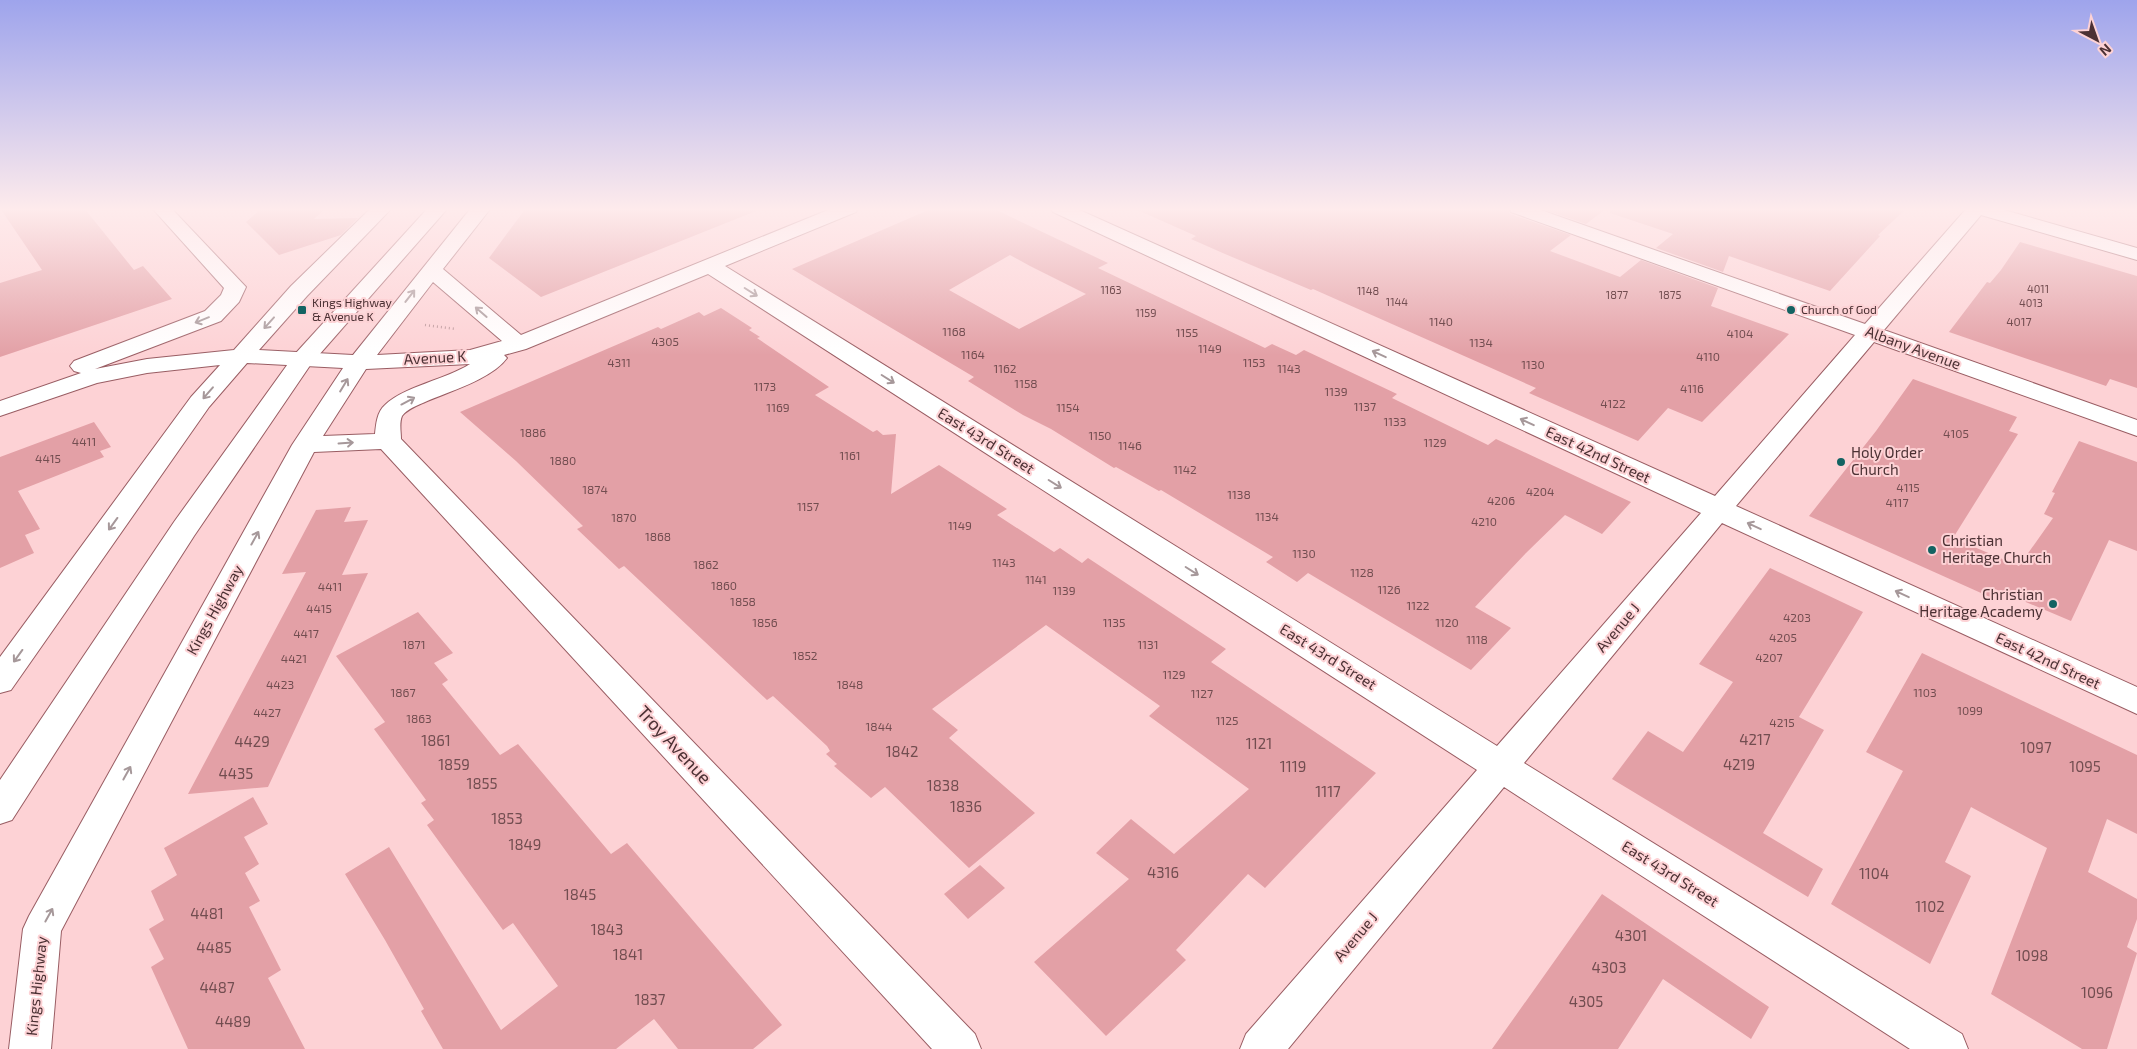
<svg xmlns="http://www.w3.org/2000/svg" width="2137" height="1049" font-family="'Exo 2',sans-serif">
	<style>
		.building { fill: #e3a0a6; fill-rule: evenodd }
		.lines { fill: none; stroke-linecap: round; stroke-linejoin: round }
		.minor-casing { stroke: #995d63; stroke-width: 2 }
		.major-casing { stroke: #995d63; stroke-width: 2 }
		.path { stroke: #b99497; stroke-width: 2.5; stroke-dasharray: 1 3; stroke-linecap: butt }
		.minor { fill: #fff; fill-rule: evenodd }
		.major { fill: #fff; fill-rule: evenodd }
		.oneway { stroke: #a6989a }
		.poi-dot { fill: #136362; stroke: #fdd2d5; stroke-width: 2 }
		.labels { text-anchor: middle; stroke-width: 4; stroke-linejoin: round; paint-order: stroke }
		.far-number-label { font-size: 11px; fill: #724d50 }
		.far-poi-label { font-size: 12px; fill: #4c3134; stroke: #fdd2d5; text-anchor: start }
		.number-label { font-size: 12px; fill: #724d50 }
		.street-label { font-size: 15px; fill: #4c3134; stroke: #fdd2d5 }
		.poi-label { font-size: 15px; fill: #4c3134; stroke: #fdd2d5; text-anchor: start }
		.near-number-label { font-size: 15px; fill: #724d50 }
		.near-street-label { font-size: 18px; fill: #4c3134; stroke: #fdd2d5 }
	</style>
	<rect width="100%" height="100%" fill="#fdd2d5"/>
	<path class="building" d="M 0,208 L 84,208 L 134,270 L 143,266 L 172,299 L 0,357 L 0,283 L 42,270 Z
		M 262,208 L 326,208 L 314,219 L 358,218 L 341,235 L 279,255 L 246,222 Z
		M 526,208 L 645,208 L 644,210 L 756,209 L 756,211 L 541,297 L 489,258 Z
		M 933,208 L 992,208 L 1108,263 L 1098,268 L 1265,348 L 1272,344 L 1296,355 L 1304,350 L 1397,394 L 1392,398 L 1488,445 L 1496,439 L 1631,502 L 1602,534 L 1565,515 L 1526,553 L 1475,607 L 1511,628 L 1471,670 L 1308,573 L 1297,582 L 1266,562 L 1273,557 L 1161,490 L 1159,491 L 1116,467 L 1114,468 L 1051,429 L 1023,415 L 968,381 L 974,377 L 792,269 ZM 1010,255 L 1030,266 L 1086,294 L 1019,329 L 949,290 Z
		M 1133,208 L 1507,208 L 1510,214 L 1571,235 L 1550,251 L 1620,277 L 1641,260 L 1718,288 L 1711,306 L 1789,334 L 1702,422 L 1668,408 L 1638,441 L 1529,393 L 1536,388 L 1489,367 L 1313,289 L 1311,290 L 1225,254 L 1191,239 L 1196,236 Z
		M 1540,208 L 1607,208 L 1586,224 Z
		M 1611,208 L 1907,208 L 1878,235 L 1880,236 L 1830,291 L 1729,256 L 1723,272 L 1656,248 L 1673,234 L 1610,213 Z
		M 2020,242 L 2137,276 L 2137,388 L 2110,379 L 2106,386 L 1949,332 L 1987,282 L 1990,283 L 2001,270 Z
		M 721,308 L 752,328 L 749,330 L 760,337 L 757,338 L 829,387 L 815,395 L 873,432 L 877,430 L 883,435 L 896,434 L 891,494 L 939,465 L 1007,509 L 997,515 L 1054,552 L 1060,548 L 1082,563 L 1088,558 L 1226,649 L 1211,662 L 1376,773 L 1265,888 L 1248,874 L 1176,950 L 1186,960 L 1106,1036 L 1034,962 L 1129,879 L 1096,853 L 1131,819 L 1174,854 L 1249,789 L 1149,716 L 1160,706 L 1046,625 L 932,709 L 958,730 L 949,738 L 1035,813 L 969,868 L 885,787 L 871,798 L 834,766 L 837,764 L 826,754 L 830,751 L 827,746 L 773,696 L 767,700 L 624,566 L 619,569 L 577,529 L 583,526 L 516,461 L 460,412 L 658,327 L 661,329 L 699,312 L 704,316 Z
		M 1913,379 L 2017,417 L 2009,431 L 2018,434 L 1953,538 L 2019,566 L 2053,518 L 2044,514 L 2055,493 L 2052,492 L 2079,441 L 2137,462 L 2137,551 L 2109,540 L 2071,621 L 1995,589 L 1990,597 L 1809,516 L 1876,431 Z
		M 94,422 L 111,447 L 100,451 L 104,457 L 18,491 L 40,529 L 25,535 L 34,553 L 0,568 L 0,457 Z
		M 351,507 L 344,522 L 368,520 L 342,575 L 368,573 L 268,787 L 188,794 L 306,572 L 282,574 L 316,510 Z
		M 1770,568 L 1863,612 L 1799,717 L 1824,730 L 1763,833 L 1823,869 L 1808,897 L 1612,779 L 1648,731 L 1683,752 L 1733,682 L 1699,664 Z
		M 418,612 L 453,653 L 434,663 L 448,680 L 442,684 L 500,755 L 518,744 L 611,854 L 627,843 L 782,1025 L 753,1049 L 678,1049 L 654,1019 L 616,1049 L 443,1049 L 421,1011 L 424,1009 L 385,940 L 345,874 L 389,847 L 501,1030 L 558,986 L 513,923 L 503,930 L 427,825 L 434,820 L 421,803 L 426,800 L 374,729 L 385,722 L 336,656 Z
		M 1922,653 L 2137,755 L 2137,834 L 2107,819 L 2088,872 L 2137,899 L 2137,919 L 2127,947 L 2137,953 L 2107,1049 L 2082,1049 L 1991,994 L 2047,848 L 1971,807 L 1945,862 L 1971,876 L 1930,964 L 1831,904 L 1903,771 L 1866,752 Z
		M 253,797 L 268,824 L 244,837 L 259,864 L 245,873 L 260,901 L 249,907 L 281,970 L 268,978 L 305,1049 L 188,1049 L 151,967 L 164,959 L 149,929 L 164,920 L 151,891 L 177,875 L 164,848 Z
		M 980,865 L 1005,888 L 968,919 L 944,894 Z
		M 1602,894 L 1769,1007 L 1751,1039 L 1663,979 L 1618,1049 L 1492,1049 Z"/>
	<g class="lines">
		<g class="minor-casing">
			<path id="minor" d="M 152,208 L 171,208 L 246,287 L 239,302 L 221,321 L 95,369 L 147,359 L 234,350 L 291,286 L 371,208 L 392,208 L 307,296 L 259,350 L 353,355 L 471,208 L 491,208 L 443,269 L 521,335 L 833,208 L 858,208 L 856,212 L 725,266 L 1497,746 L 1701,513 L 1053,212 L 1051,208 L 1075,208 L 1715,496 L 1855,335 L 1511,212 L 1509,208 L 1535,208 L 1865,324 L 1967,208 L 1997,208 L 2137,248 L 2137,260 L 1981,215 L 1884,330 L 2137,420 L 2137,436 L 1874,342 L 1736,506 L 2137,687 L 2137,714 L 1722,523 L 1524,763 L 1962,1034 L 1968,1049 L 1910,1049 L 1504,787 L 1288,1049 L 1240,1049 L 1246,1034 L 1477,770 L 708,274 L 526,349 L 504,355 L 507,358 C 492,379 448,392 425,402 C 418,405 407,409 402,416 C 399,423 401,432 401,439 L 975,1034 L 981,1049 L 932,1049 L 381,449 L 314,452 L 61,931 L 51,1049 L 9,1049 L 23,929 L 29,916 L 292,445 L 343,368 L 247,363 L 209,407 L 11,690 L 0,693 L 0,657 L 191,397 L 220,365 L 147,373 L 97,383 L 0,416 L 0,401 L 81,373 L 74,371 L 70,366 L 74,361 L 205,311 L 221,295 L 224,288 ZM 433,282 L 502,341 L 470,350 L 377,355 ZM 470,364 C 447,379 403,387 385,405 C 377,412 376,424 375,434 L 323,436 L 366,369 Z"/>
		</g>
		<g class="major-casing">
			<path id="major" d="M 428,208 L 448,208 L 311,364 L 194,536 L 12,820 L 0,824 L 0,780 L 174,522 L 295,354 Z"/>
		</g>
		<path class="path" d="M 425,325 L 456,329"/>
		<use href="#minor" class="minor"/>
		<use href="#major" class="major"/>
	</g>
	<defs><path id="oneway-shaft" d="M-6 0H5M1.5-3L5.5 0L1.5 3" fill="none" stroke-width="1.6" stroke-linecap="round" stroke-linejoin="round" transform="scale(1.25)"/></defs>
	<g class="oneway">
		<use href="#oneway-shaft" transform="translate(751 292) rotate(32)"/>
		<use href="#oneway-shaft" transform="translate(410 296) rotate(-52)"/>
		<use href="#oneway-shaft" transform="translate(481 312) rotate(-139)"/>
		<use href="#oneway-shaft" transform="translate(202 320) rotate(158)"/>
		<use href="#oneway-shaft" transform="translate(269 323) rotate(132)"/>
		<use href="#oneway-shaft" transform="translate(1379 354) rotate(-155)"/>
		<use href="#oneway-shaft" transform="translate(888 379) rotate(32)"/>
		<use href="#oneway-shaft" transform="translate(344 385) rotate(-59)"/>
		<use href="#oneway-shaft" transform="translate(208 393) rotate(131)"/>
		<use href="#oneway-shaft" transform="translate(408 401) rotate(-28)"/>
		<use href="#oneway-shaft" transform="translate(1527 422) rotate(-155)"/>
		<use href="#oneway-shaft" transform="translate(346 443) rotate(-4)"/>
		<use href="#oneway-shaft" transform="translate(1055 484) rotate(32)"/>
		<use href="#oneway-shaft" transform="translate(113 524) rotate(126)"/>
		<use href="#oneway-shaft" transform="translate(1754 526) rotate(-155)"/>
		<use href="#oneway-shaft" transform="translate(255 538) rotate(-61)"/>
		<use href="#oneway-shaft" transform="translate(1192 571) rotate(32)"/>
		<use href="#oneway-shaft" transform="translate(1902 594) rotate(-155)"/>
		<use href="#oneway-shaft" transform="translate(18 656) rotate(126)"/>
		<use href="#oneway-shaft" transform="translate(127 773) rotate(-61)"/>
		<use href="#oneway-shaft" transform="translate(49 915) rotate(-61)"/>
	</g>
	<linearGradient id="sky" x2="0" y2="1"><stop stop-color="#9ea4ec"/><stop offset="0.59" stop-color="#feebec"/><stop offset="1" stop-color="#feebec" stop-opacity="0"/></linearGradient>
	<rect width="2137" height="355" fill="url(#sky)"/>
	<g class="poi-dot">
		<rect x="297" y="305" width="10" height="10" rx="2.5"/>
		<circle cx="1791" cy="310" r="5"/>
		<circle cx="1841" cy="462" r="5"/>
		<circle cx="1932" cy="550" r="5"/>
		<circle cx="2053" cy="604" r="5"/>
	</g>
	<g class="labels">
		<g class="far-number-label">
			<text x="2038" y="293">4011</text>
			<text x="1111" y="294">1163</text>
			<text x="1368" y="295">1148</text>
			<text x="1617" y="299">1877</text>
			<text x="1670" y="299">1875</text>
			<text x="1397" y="306">1144</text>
			<text x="2031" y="307">4013</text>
			<text x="1146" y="317">1159</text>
		</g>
		<g class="far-poi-label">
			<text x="312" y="307">Kings Highway<tspan x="312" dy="14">&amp; Avenue K</tspan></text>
			<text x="1801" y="314">Church of God</text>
		</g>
		<g class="number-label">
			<text x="1441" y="326">1140</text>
			<text x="2019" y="326">4017</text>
			<text x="954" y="336">1168</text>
			<text x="1187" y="337">1155</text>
			<text x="1740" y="338">4104</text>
			<text x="665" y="346">4305</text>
			<text x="1481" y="347">1134</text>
			<text x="1210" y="353">1149</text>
			<text x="973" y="359">1164</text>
			<text x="1708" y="361">4110</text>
			<text x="619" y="367">4311</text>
			<text x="1254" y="367">1153</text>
			<text x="1533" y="369">1130</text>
			<text x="1005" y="373">1162</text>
			<text x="1289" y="373">1143</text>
			<text x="1026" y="388">1158</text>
			<text x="765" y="391">1173</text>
			<text x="1692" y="393">4116</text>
			<text x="1336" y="396">1139</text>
			<text x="1613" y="408">4122</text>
			<text x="1365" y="411">1137</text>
			<text x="778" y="412">1169</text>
			<text x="1068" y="412">1154</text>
			<text x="1395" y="426">1133</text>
			<text x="533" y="437">1886</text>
			<text x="1956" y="438">4105</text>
			<text x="1100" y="440">1150</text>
			<text x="84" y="446">4411</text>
			<text x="1435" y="447">1129</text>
			<text x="1130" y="450">1146</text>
			<text x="850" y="460">1161</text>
			<text x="48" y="463">4415</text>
			<text x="563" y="465">1880</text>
			<text x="1185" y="474">1142</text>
			<text x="1908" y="492">4115</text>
			<text x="595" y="494">1874</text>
			<text x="1540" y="496">4204</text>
			<text x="1239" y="499">1138</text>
			<text x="1501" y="505">4206</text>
			<text x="1897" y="507">4117</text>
			<text x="808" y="511">1157</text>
			<text x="1267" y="521">1134</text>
			<text x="624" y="522">1870</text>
			<text x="1484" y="526">4210</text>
			<text x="960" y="530">1149</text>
			<text x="658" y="541">1868</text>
			<text x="1304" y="558">1130</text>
			<text x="1004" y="567">1143</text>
			<text x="706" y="569">1862</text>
			<text x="1362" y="577">1128</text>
			<text x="1036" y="584">1141</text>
			<text x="724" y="590">1860</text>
			<text x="330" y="591">4411</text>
			<text x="1389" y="594">1126</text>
			<text x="1064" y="595">1139</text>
			<text x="743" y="606">1858</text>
			<text x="1418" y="610">1122</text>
			<text x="319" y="613">4415</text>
			<text x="1797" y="622">4203</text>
			<text x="765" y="627">1856</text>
			<text x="1114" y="627">1135</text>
			<text x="1447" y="627">1120</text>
			<text x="306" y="638">4417</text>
			<text x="1783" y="642">4205</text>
			<text x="1477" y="644">1118</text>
			<text x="414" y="649">1871</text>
			<text x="1148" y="649">1131</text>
			<text x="805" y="660">1852</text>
			<text x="1769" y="662">4207</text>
			<text x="294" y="663">4421</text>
			<text x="1174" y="679">1129</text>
			<text x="280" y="689">4423</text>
			<text x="850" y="689">1848</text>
			<text x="403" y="697">1867</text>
			<text x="1925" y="697">1103</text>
			<text x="1202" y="698">1127</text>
			<text x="1970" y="715">1099</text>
			<text x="267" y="717">4427</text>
			<text x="419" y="723">1863</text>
			<text x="1227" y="725">1125</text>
			<text x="1782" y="727">4215</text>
			<text x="879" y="731">1844</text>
		</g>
		<g class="street-label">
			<text transform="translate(1913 348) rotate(20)" y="5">Albany Avenue</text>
			<text transform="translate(435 358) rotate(-3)" y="5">Avenue K</text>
			<text transform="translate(986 441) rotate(32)" y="5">East 43rd Street</text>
			<text transform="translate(1598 455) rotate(25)" y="5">East 42nd Street</text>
			<text transform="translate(215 610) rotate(-61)" y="5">Kings Highway</text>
			<text transform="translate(1618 628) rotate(-50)" y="5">Avenue J</text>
			<text transform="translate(1328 657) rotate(32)" y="5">East 43rd Street</text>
			<text transform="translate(2048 661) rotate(25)" y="5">East 42nd Street</text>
			<text transform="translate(1670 874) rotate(32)" y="5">East 43rd Street</text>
			<text transform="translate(1356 937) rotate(-50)" y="5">Avenue J</text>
			<text transform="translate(37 986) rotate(-84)" y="5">Kings Highway</text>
		</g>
		<g class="poi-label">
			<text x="1851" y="458">Holy Order<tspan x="1851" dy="17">Church</tspan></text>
			<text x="1942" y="546">Christian<tspan x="1942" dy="17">Heritage Church</tspan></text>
			<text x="2043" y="600" text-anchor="end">Christian<tspan x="2043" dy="17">Heritage Academy</tspan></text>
		</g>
		<g class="near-number-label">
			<text x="1755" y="745">4217</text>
			<text x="436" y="746">1861</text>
			<text x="252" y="747">4429</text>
			<text x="1259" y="749">1121</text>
			<text x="2036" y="753">1097</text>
			<text x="902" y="757">1842</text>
			<text x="454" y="770">1859</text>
			<text x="1739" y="770">4219</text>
			<text x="1293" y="772">1119</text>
			<text x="2085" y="772">1095</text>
			<text x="236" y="779">4435</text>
			<text x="482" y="789">1855</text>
			<text x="943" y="791">1838</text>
			<text x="1328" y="797">1117</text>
			<text x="966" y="812">1836</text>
			<text x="507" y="824">1853</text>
			<text x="525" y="850">1849</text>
			<text x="1163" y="878">4316</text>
			<text x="1874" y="879">1104</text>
			<text x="580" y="900">1845</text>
			<text x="1930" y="912">1102</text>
			<text x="207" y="919">4481</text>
			<text x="607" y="935">1843</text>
			<text x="1631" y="941">4301</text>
			<text x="214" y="953">4485</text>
			<text x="628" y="960">1841</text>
			<text x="2032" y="961">1098</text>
			<text x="1609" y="973">4303</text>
			<text x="217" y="993">4487</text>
			<text x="2097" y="998">1096</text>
			<text x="650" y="1005">1837</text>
			<text x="1586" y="1007">4305</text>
			<text x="233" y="1027">4489</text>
		</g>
		<g class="near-street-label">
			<text transform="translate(674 745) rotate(47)" y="6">Troy Avenue</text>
		</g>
	</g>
	<g transform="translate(2097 40) rotate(139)" stroke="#fdd2d5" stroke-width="4" paint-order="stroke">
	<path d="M0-4L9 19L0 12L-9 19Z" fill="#4c3134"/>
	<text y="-8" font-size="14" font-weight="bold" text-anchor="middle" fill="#4c3134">N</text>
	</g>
</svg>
